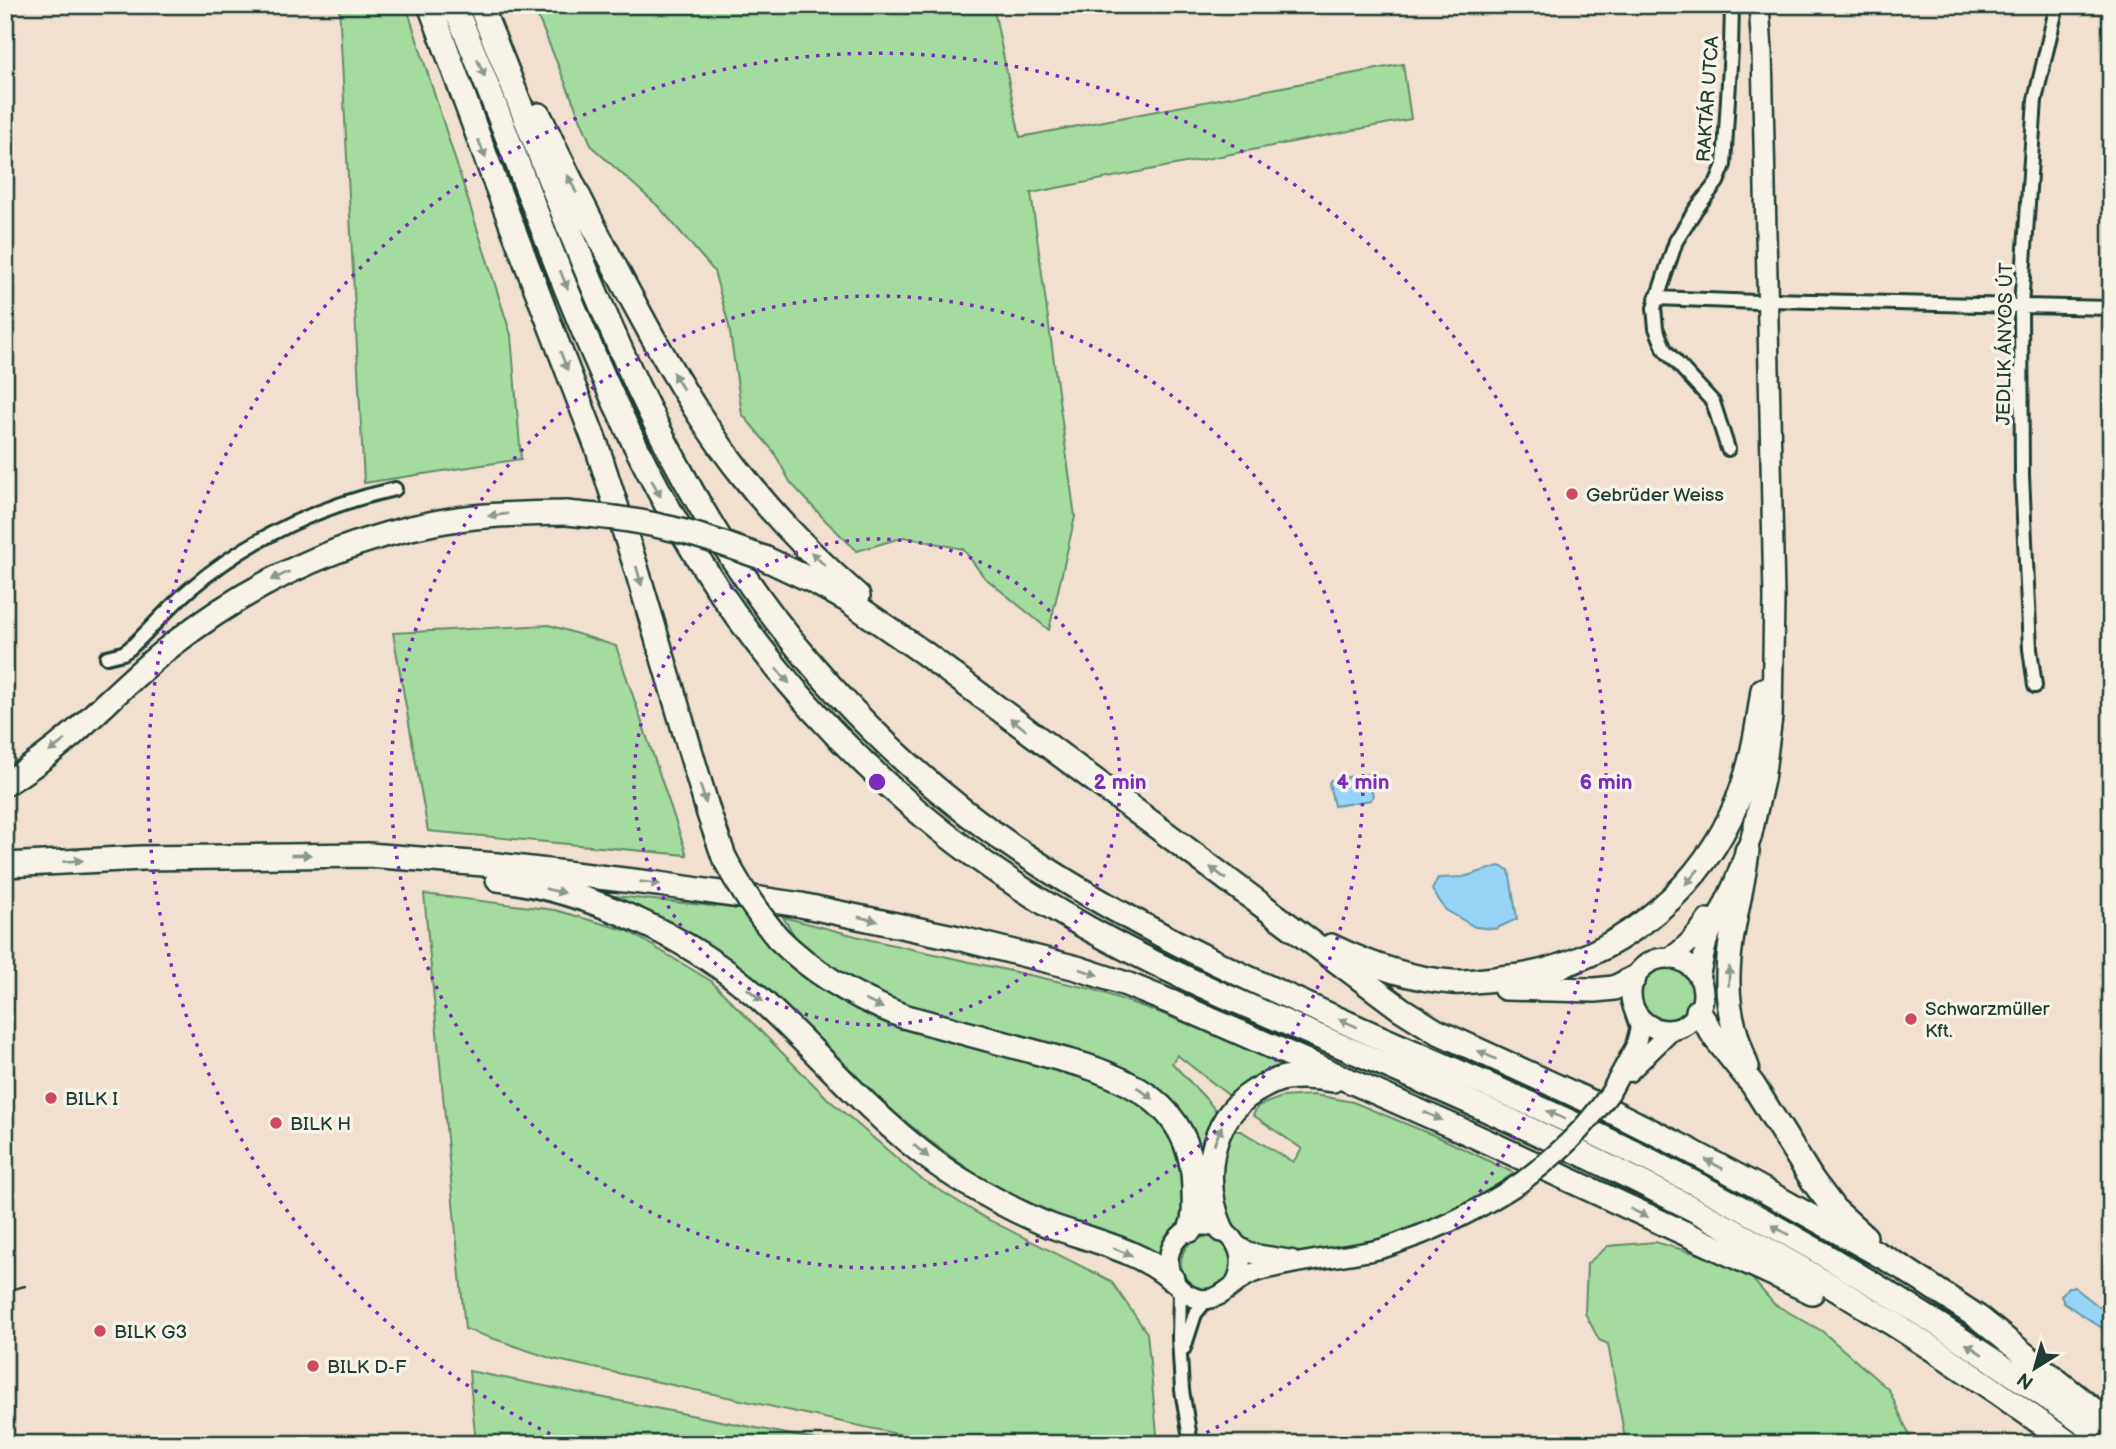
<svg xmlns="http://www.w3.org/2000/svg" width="2116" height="1449" font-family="'Balsamiq Sans',sans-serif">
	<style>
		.green { fill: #a4db9e; stroke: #628c69; stroke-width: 2 }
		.water { fill: #97d5f8; stroke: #6798aa; stroke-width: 2 }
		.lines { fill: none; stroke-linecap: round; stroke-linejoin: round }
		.street-casing { stroke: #1f3d34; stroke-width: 18 }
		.secondary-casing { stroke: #1f3d34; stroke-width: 23 }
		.primary-casing { stroke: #1f3d34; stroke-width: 24 }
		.highway-casing { stroke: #1f3d34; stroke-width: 28 }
		.street { stroke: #f7f3e8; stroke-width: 12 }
		.secondary { stroke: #f7f3e8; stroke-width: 18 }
		.primary { stroke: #f7f3e8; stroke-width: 19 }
		.highway { stroke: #f7f3e8; stroke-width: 23 }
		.rail { stroke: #1f3d34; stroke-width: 2.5 }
		.secondary-bridge-casing { stroke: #1f3d34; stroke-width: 23; stroke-linecap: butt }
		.highway-bridge-casing { stroke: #1f3d34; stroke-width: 28; stroke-linecap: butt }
		.secondary-bridge { stroke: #f7f3e8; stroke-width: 18 }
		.highway-bridge { stroke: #f7f3e8; stroke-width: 23 }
		.oneway { fill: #8b988e }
		.ring { fill: none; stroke: #7b2cbf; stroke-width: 3.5; stroke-dasharray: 3.5 7 }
		.poi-dot { fill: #d1495b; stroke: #f7f3e8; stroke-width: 2.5 }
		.labels { text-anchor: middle; stroke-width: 7; stroke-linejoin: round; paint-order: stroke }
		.street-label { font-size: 19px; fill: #1f3d34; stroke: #f7f3e8 }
		.poi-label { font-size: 19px; fill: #1f3d34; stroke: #f7f3e8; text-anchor: start }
		.centre { fill: #7b2cbf; stroke: #f7f3e8; stroke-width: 3.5 }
		.ring-label { font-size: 21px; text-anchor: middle; font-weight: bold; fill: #7b2cbf; stroke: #f7f3e8; stroke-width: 7; stroke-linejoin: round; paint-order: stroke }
	</style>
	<rect width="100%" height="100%" fill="#f1dfcf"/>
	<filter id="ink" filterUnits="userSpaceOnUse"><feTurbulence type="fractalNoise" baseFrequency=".0143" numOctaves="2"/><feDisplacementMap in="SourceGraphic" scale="14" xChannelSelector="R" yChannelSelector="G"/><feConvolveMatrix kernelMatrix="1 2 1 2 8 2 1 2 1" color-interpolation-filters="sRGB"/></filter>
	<g filter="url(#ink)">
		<path class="green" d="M 339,5 L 406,5 L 511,335 L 521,459 L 364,483 Z
			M 533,5 L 993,5 L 1020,137 L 1403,64 L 1411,119 L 1031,193 L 1075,517 L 1049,630 L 984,577 L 963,549 L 904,537 L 857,551 L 826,521 L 790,482 L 774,452 L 742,414 L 729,326 L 714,271 L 659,207 L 592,147 Z
			M 549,625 L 616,646 L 687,855 L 428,831 L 393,633 Z
			M 586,893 L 741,909 L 782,955 L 1025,1060 L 1119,1088 L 1155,1112 L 1173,1143 L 1186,1196 L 1186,1222 L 1161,1253 L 1097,1233 L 1044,1212 L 975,1174 L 923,1136 L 881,1101 L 838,1057 L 784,1006 Z
			M 424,894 L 555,910 L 628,931 L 711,981 L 827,1098 L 920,1178 L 985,1218 L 1111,1281 L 1147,1333 L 1158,1444 L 943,1444 L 553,1359 L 465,1329 Z
			M 783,917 L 871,940 L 1092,989 L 1158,1012 L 1308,1073 L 1235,1100 L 1177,1055 L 1172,1063 L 1207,1100 L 1220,1116 L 1202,1192 L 1174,1109 L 1140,1077 L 1093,1058 L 1000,1033 L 878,997 L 824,962 L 796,938 Z
			M1641 993a26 26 0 1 1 52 0a26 26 0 1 1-52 0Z
			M 1315,1095 L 1353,1102 L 1445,1140 L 1514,1173 L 1480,1197 L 1420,1227 L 1356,1247 L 1315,1254 L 1281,1251 L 1248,1244 L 1234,1231 L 1218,1197 L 1222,1150 L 1233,1131 L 1241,1131 L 1293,1162 L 1302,1149 L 1253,1115 L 1258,1106 L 1282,1097 Z
			M1181 1263a26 26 0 1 1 52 0a26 26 0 1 1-52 0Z
			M 1655,1242 L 1712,1258 L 1749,1275 L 1774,1304 L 1822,1331 L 1889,1390 L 1912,1441 L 1911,1444 L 1626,1444 L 1608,1344 L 1599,1340 L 1585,1313 L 1587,1264 L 1608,1246 Z
			M 469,1371 L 837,1444 L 476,1444 Z"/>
		<path class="water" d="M 1368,774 L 1373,796 L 1371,800 L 1334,806 L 1329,783 L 1331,780 Z
			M 1499,866 L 1509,870 L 1517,919 L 1495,929 L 1475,927 L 1446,910 L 1432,890 L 1438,878 L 1463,877 Z
			M 2068,1287 L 2074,1287 L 2111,1316 L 2111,1334 L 2064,1303 L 2061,1296 Z"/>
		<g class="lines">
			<g class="street-casing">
				<path id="street" d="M 1656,298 L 1757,302
					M 1767,300 L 2111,308
					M 1728,449 L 1713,402 L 1665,350 L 1656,328 L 1654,308 L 1676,241 L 1696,209 L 1717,182 L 1724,165 L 1731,49 L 1732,5
					M 107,657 L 123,653 L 129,649 C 150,630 168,608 190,589 C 250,538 319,506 395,489
					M 2035,686 L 2030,649 L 2022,475 L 2021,307 L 2035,100 L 2057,5
					M 1180,1289 L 1179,1338 L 1182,1390 L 1191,1444
					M 1184,1348 L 1195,1314 L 1207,1299"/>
			</g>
			<g class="secondary-casing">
				<path id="secondary" d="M 1629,1072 L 1672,1030
					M 1610,1093 L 1635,1047 L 1640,1028 L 1634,1010
					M 1237,1245 L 1249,1253 L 1292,1260
					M 1234,1285 C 1259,1243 1208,1205 1178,1238 C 1171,1245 1167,1257 1169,1267 C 1171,1283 1184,1296 1200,1299 C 1224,1302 1235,1278 1256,1272 C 1295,1261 1336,1258 1376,1250 C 1386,1248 1396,1244 1406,1240 C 1447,1226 1483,1207 1520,1183"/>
			</g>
			<g class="primary-casing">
				<path id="primary" d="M1631 994a36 36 0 1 1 72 0a36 36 0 1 1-72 0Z
					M 1670,958 C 1686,948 1697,935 1708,919
					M 1699,978 L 1707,941 L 1734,883 L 1751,838 L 1764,780 L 1772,717 L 1774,597 L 1762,51 L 1759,5"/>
			</g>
			<g class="highway-casing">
				<path id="highway" d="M 430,5 L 494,179 L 597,447 L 635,564 L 709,814 L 724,857
					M 454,5 C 542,210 603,430 734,612 C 824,738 942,846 1077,922 C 1159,969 1247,1006 1334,1043 C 1421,1080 1507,1118 1593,1159 C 1757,1237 1924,1336 2070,1444
					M 480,5 C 567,214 637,437 775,619 C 844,709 928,790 1022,853 C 1202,973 1410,1045 1604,1138 C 1782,1223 1952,1327 2111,1443
					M 539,115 C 574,189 611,262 651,334 C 680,385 710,436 747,481 C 780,523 818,561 858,596
					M 764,558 L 811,580 L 847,600 L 924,653 L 1401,1009 L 1436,1031 L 1615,1113 L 1685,1148 L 1758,1187 L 1903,1268 L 1979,1318 L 2111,1424
					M 5,784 C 29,769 52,752 73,734 C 106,704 137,672 172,645 C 249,585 337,542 434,523 C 477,514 522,514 566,513
					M 1747,851 C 1742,895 1727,939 1728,984 C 1728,1013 1737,1040 1747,1067
					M 5,865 L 142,858 L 368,855 L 497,865 L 658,884 L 801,905 L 958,938 L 1077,968 L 1126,984 L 1173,1003 L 1466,1132 L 1812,1292
					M 498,879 C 590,891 691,937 760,999 C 827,1060 888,1137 966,1183 C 993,1199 1022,1215 1051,1226 C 1090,1240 1142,1251 1172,1279
					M 778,938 C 814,974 856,998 903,1016 L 1083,1065 C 1145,1085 1193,1116 1194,1188 C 1194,1203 1196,1216 1190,1230
					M 1331,946 C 1370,965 1409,979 1452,982 C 1466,983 1481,980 1495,979 C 1505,977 1516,977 1526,975 C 1613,958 1692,897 1730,818 C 1750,777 1757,734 1763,690
					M 1505,988 L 1595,990 L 1614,988 L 1634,978
					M 1698,1011 L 1716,1039 L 1753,1085 L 1813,1181 L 1834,1209 L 1865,1237
					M 1222,1230 C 1201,1182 1207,1121 1255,1091 C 1264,1086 1274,1080 1285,1078 C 1301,1076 1317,1077 1333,1080"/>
			</g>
			<use href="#street" class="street"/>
			<use href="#secondary" class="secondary"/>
			<use href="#primary" class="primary"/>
			<use href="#highway" class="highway"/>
			<path class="rail" d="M 5,1291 L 25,1286"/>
			<g class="secondary-bridge-casing">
				<path id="secondary-bridge" d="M 1520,1183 C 1558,1154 1582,1132 1610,1093"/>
			</g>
			<g class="highway-bridge-casing">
				<path id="highway-bridge" d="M 566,513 C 599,516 632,519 664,527 C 699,534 731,547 764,558
					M 724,857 C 739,887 756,912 778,938"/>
			</g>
			<use href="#secondary-bridge" class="secondary-bridge"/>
			<use href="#highway-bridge" class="highway-bridge"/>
		</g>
		<defs><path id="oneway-solid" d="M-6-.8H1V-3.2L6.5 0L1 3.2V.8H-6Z" transform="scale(1.75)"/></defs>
		<g class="oneway">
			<use href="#oneway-solid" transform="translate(481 68) rotate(67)"/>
			<use href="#oneway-solid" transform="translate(482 149) rotate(69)"/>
			<use href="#oneway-solid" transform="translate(572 184) rotate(-116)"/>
			<use href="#oneway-solid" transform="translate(564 280) rotate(68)"/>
			<use href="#oneway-solid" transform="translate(564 361) rotate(69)"/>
			<use href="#oneway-solid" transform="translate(678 381) rotate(-121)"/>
			<use href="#oneway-solid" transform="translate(656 488) rotate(62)"/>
			<use href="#oneway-solid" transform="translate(498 515) rotate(174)"/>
			<use href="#oneway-solid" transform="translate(818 559) rotate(-136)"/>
			<use href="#oneway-solid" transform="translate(280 576) rotate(154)"/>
			<use href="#oneway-solid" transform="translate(639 576) rotate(74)"/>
			<use href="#oneway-solid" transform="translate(783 676) rotate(49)"/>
			<use href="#oneway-solid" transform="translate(1018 724) rotate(-143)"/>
			<use href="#oneway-solid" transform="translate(57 746) rotate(142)"/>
			<use href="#oneway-solid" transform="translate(703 794) rotate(73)"/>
			<use href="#oneway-solid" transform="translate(301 855) rotate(-1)"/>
			<use href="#oneway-solid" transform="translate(73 861) rotate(-3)"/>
			<use href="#oneway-solid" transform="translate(1218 873) rotate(-143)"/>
			<use href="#oneway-solid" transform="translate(1692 877) rotate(131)"/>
			<use href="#oneway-solid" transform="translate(650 883) rotate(7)"/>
			<use href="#oneway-solid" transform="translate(555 891) rotate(13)"/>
			<use href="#oneway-solid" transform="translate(868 919) rotate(12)"/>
			<use href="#oneway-solid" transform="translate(1089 972) rotate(17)"/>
			<use href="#oneway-solid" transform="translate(1729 976) rotate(-88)"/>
			<use href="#oneway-solid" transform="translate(755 995) rotate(39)"/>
			<use href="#oneway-solid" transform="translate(874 1004) rotate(24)"/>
			<use href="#oneway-solid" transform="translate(1348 1023) rotate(-156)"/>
			<use href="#oneway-solid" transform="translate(1487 1055) rotate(-155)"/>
			<use href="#oneway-solid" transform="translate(1145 1093) rotate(36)"/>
			<use href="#oneway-solid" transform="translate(1556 1115) rotate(-155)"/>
			<use href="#oneway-solid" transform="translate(1433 1116) rotate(24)"/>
			<use href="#oneway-solid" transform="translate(1218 1135) rotate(-68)"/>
			<use href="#oneway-solid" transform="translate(921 1151) rotate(40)"/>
			<use href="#oneway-solid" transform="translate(1714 1164) rotate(-152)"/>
			<use href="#oneway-solid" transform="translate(1639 1213) rotate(25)"/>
			<use href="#oneway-solid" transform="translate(1780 1230) rotate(-151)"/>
			<use href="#oneway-solid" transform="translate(1123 1252) rotate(23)"/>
			<use href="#oneway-solid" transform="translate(1974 1349) rotate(-147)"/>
		</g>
	</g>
	<g class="ring">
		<circle cx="877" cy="782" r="243"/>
		<circle cx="877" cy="782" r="486"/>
		<path d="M569 1443A729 729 0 1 1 1185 1443"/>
	</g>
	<g class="poi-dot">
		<circle cx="1572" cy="494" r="7"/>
		<circle cx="1911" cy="1019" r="7"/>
		<circle cx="51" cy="1098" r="7"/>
		<circle cx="276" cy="1123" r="7"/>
		<circle cx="100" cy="1331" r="7"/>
		<circle cx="313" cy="1366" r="7"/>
	</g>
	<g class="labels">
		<g class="street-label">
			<text transform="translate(1707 99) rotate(-86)" y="7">RAKTÁR UTCA</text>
			<text transform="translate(2004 344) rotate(-89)" y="7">JEDLIK ÁNYOS ÚT</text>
		</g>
		<g class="poi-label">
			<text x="1586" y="501">Gebrüder Weiss</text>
			<text x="1925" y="1015">Schwarzmüller<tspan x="1925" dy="22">Kft.</tspan></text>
			<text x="65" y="1105">BILK I</text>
			<text x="290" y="1130">BILK H</text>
			<text x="114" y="1338">BILK G3</text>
			<text x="327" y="1373">BILK D-F</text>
		</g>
	</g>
	<circle cx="877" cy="782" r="10" class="centre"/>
	<g class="ring-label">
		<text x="1120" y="789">2 min</text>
		<text x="1363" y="789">4 min</text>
		<text x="1606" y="789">6 min</text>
	</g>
	<rect width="2116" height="1449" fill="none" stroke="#f7f3e8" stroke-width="28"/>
	<rect x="14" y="14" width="2088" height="1421" fill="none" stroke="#1f3d34" stroke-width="2.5" filter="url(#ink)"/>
	<g transform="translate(2035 1368) rotate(217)" stroke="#f7f3e8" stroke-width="5" paint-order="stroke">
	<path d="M0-5L12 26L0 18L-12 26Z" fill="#1f3d34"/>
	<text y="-10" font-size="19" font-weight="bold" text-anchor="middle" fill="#1f3d34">N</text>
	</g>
</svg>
